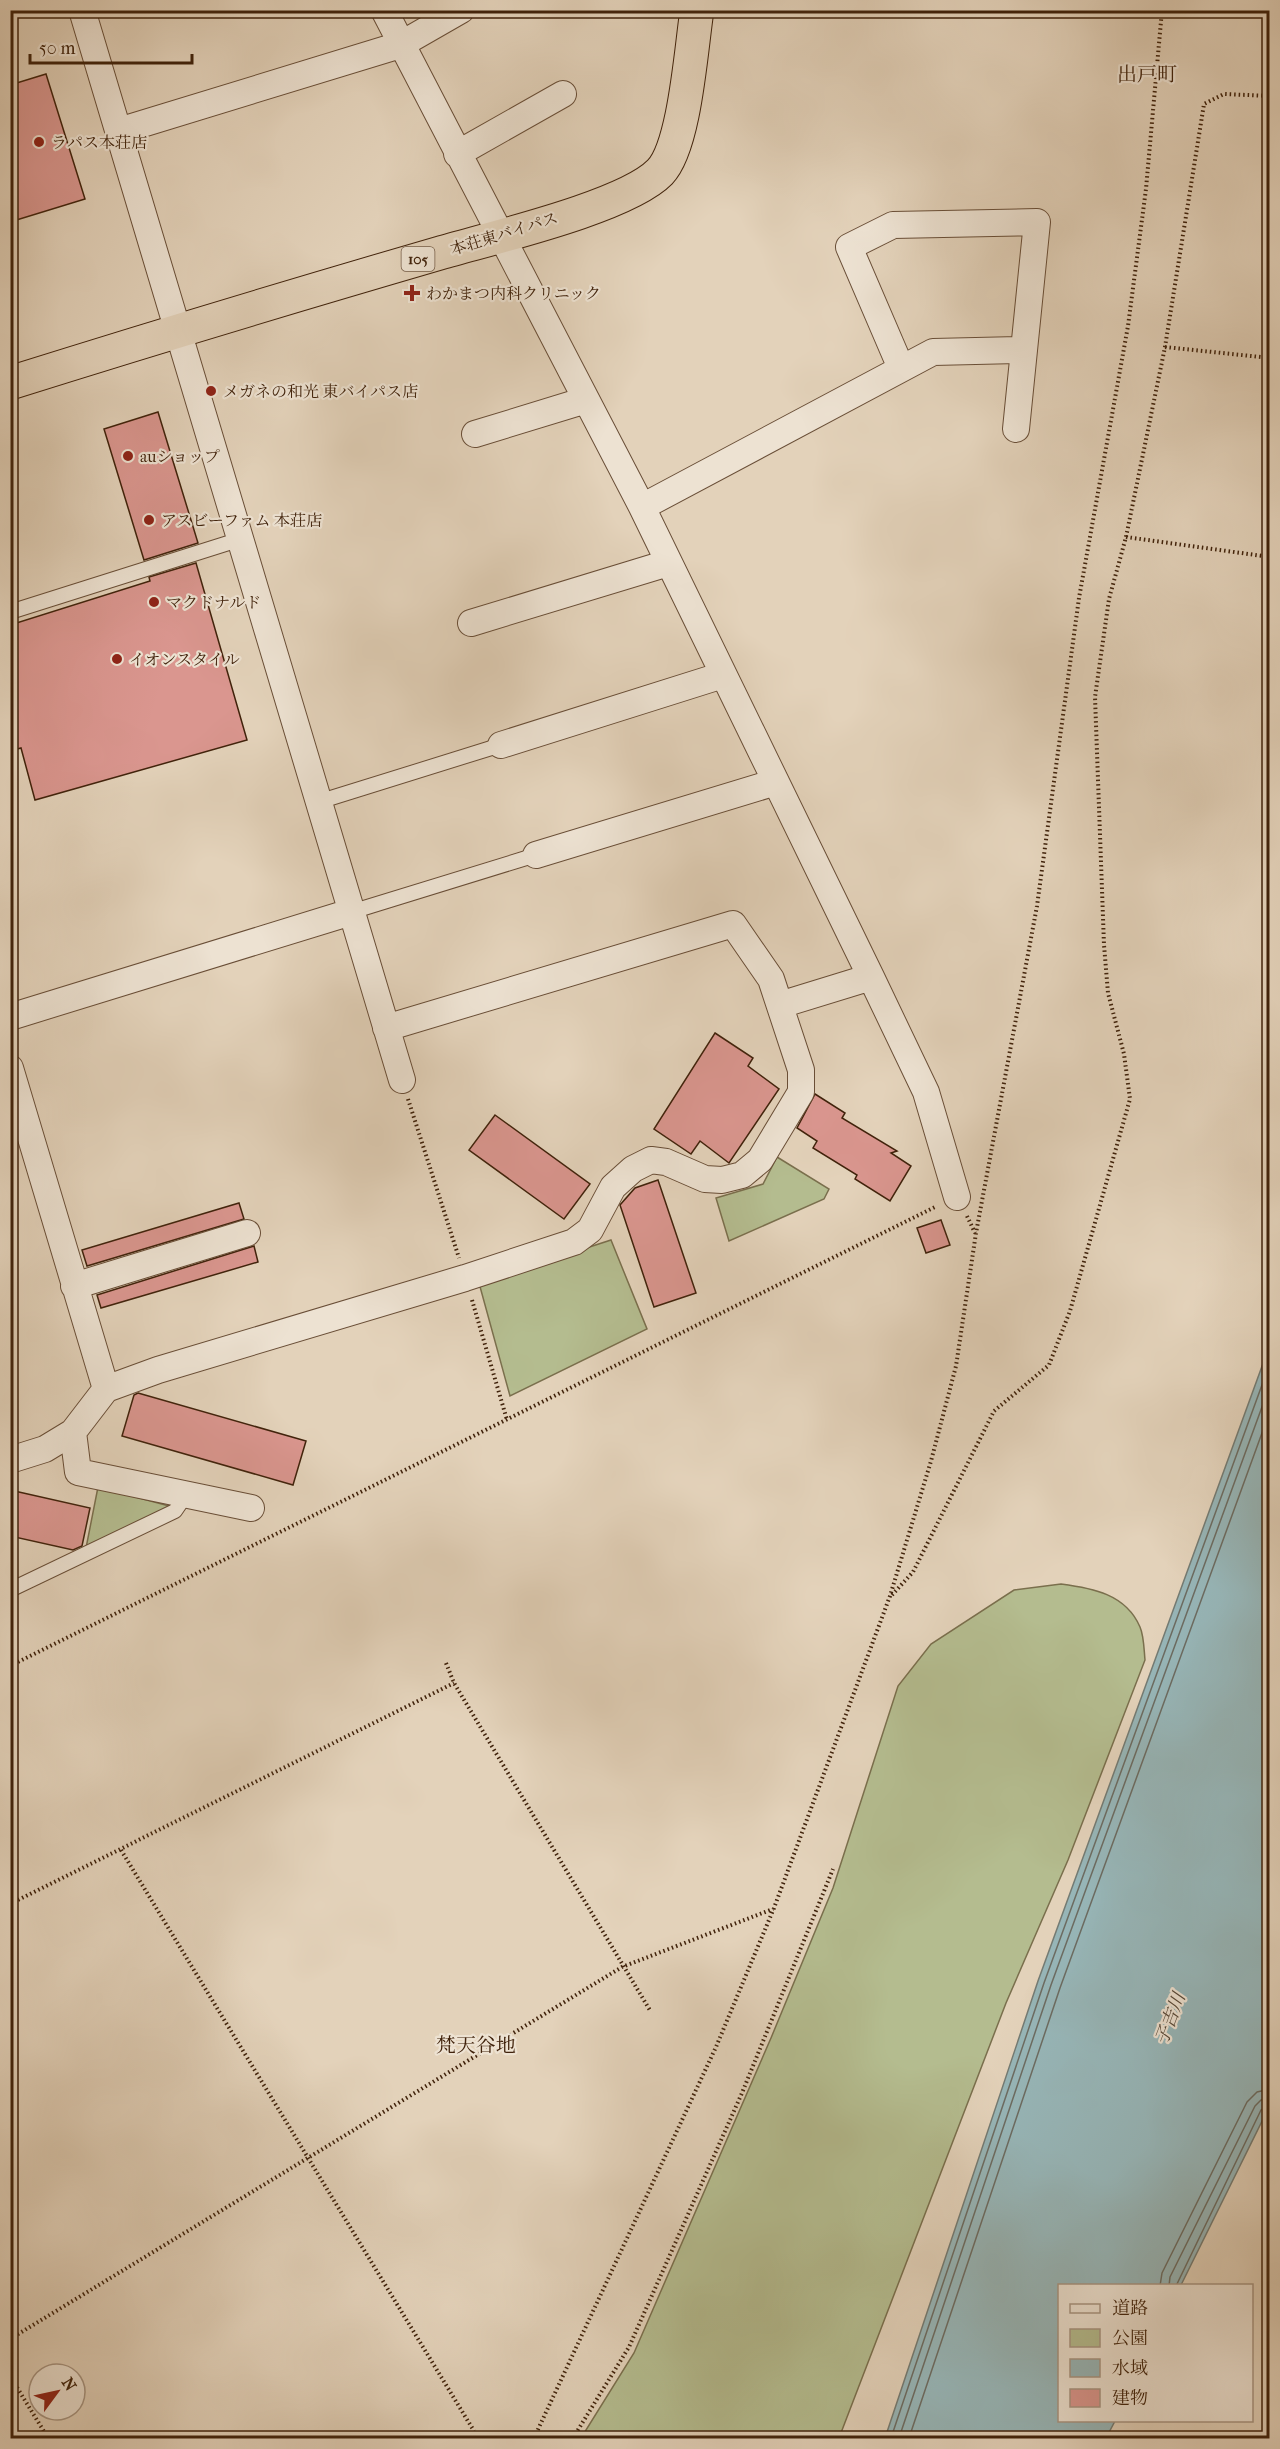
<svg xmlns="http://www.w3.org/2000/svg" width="1280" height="2449" font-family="'IM FELL French Canon','Noto Serif JP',serif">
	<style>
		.green { fill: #b4bc8f; stroke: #7a6f4d; stroke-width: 1.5 }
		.water { fill: #97b6b8; stroke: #747b73; stroke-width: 1.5 }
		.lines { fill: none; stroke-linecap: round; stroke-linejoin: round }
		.shore { stroke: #6c6c62; stroke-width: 1.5 }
		.building { fill: #da968f; stroke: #40220b; stroke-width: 1.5 }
		.service-casing { stroke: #694e37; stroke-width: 16 }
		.minor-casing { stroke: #694e37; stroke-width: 28 }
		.trunk-casing { stroke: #40220b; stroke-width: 35 }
		.path { stroke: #40220b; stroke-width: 4; stroke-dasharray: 1.5 3; stroke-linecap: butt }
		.service { stroke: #ede2d2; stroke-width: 14 }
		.minor { stroke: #ede2d2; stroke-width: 26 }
		.trunk { stroke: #e3d2ba; stroke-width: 33 }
		.poi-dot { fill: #8f2418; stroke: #ede2d2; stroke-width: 2 }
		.labels { text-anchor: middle; stroke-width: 4.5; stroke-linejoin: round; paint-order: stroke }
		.shield { fill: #ede2d2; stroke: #745c47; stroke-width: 1.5 }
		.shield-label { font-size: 15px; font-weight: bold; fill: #40220b }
		.poi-label { font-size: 16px; fill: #40220b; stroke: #ede2d2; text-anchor: start }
		.street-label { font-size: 16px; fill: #40220b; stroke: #ede2d2 }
		.water-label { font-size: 18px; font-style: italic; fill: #564736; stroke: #ede2d2 }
		.quarter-label { font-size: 20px; fill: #40220b; stroke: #ede2d2 }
	</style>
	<rect width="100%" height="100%" fill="#e3d2ba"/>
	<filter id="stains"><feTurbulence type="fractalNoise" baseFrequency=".00333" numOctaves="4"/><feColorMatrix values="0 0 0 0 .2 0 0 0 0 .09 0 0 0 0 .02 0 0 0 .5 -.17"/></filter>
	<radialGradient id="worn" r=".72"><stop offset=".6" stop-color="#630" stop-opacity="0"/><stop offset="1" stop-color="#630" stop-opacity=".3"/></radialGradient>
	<path class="green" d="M 777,1157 L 829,1189 L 824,1199 L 729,1241 L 716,1198 L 763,1184 Z
		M 611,1240 L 647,1329 L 510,1396 L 479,1283 Z
		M 98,1487 L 173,1507 L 86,1548 Z
		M 1061,1584 C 1092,1588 1126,1594 1140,1627 C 1144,1636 1144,1650 1145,1660 L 1068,1860 L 1006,2003 L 839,2438 L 581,2438 L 634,2353 L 771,2038 L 833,1888 L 898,1686 L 931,1644 L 1014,1590 Z"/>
	<path class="water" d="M 1269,1337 L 1269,2107 L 1181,2285 L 1060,2286 L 1060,2420 L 1115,2421 L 1106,2438 L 885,2438 L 1038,1981 L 1265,1358 Z"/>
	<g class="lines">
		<path class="shore" d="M 1160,2286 L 1162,2273 L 1247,2102 L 1257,2092 L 1270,2089
			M 1169,2286 L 1170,2277 L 1255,2106 L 1261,2100 L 1270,2098
			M 1176,2286 L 1261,2110 L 1270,2106
			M 891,2438 L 1044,1983 L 1270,1363
			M 899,2438 L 1051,1985 L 1270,1385
			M 909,2438 L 1060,1988 L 1270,1411"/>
	</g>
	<path class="building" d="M 46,74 L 85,199 L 10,222 L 10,85 Z
		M 158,412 L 198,543 L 144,560 L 104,429 Z
		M 196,563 L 247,740 L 35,800 L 21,748 L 10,751 L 10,625 L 150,581 L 149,577 Z
		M 715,1033 L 753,1058 L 748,1066 L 779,1089 L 729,1163 L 700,1141 L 691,1154 L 654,1129 Z
		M 815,1094 L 845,1113 L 842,1118 L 897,1151 L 891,1153 L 911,1166 L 890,1201 L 855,1179 L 857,1175 L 813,1148 L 817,1141 L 797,1128 Z
		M 495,1115 L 590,1184 L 564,1219 L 469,1150 Z
		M 658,1180 L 696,1293 L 654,1307 L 620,1205 L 635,1188 Z
		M 239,1203 L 244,1219 L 87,1266 L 82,1250 Z
		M 941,1220 L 950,1245 L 926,1253 L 917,1228 Z
		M 254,1246 L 258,1262 L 101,1308 L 97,1295 Z
		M 138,1393 L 306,1441 L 293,1485 L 122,1436 L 134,1395 Z
		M 10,1490 L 90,1508 L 82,1546 L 73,1550 L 10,1536 Z"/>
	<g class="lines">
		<g class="service-casing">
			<path id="service" d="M 10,612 L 241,539
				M 318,802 L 501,745
				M 351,912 L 536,855
				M 10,1590 L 175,1511 L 186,1495"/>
		</g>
		<g class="minor-casing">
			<path id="minor" d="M 82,10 L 402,1080
				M 384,10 L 642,507 L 871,977 L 926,1092 L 957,1197
				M 119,131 L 400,45 L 461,10
				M 457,154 L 563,94
				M 901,368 L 849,247 L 893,225 L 1037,222 L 1016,429
				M 475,434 L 586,400
				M 642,507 L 933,352 L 1022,350
				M 471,623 L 668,563
				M 501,745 L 723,675
				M 536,855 L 776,782
				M 780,1005 L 871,977
				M 10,1017 L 351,912
				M 10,1068 L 106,1389
				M 74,1286 L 247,1233
				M 73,1432 L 78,1472 L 251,1508
				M 10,1460 L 45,1449 L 73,1432 L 106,1389 L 158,1370 L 465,1278 L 574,1242 L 590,1230 L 613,1187 L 633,1169 L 651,1160 L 666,1162 L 705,1179 L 722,1180 L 742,1175 L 760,1160 L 801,1092 L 801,1070 L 771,979 L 733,924 L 386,1028"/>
		</g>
		<g class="trunk-casing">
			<path id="trunk" d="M 10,383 C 153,338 296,295 440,253 C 491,238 626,207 660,172 C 685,146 691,49 697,10"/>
		</g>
		<path class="path" d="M 1165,347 L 1270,358
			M 1126,537 L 1270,557
			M 408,1099 L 459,1258
			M 967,1216 L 975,1233
			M 472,1300 L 507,1420
			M 892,1595 L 913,1572 L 994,1411 L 1049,1365 L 1070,1311 L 1130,1099 L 1124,1054 L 1108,993 L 1104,945 L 1095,697 L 1109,599 L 1126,537 L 1165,347 L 1204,104 L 1224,94 L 1270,96
			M 446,1663 L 454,1683 L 651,2012
			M 10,1666 L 937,1206
			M 121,1850 L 474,2431
			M 10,1904 L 454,1683
			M 10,2339 L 622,1967 L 773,1909
			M 10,2376 L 48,2438
			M 534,2438 L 716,2047 L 774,1908 L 890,1596 L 931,1461 L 956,1366 L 976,1233 L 1037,906 L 1079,598 L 1128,326 L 1146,189 L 1162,10
			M 573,2438 L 629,2347 L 742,2093 L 833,1869"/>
		<use href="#service" class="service"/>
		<use href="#minor" class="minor"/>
		<use href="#trunk" class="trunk"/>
	</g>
	<g class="poi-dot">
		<circle cx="39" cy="142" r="6"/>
		<path d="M409 284h6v6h6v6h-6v6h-6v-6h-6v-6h6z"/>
		<circle cx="211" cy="391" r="6"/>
		<circle cx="128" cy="456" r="6"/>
		<circle cx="149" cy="520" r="6"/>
		<circle cx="154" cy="602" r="6"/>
		<circle cx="117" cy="659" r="6"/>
	</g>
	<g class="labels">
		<rect class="shield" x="401.5" y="247" width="33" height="24" rx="4.5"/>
		<g class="shield-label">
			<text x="418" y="264">105</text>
		</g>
		<g class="poi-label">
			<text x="51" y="148">ラパス本荘店</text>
			<text x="426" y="299">わかまつ内科クリニック</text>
			<text x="223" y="397">メガネの和光 東バイパス店</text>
			<text x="140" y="462">auショップ</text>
			<text x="161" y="526">アスビーファム 本荘店</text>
			<text x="166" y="608">マクドナルド</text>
			<text x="129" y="665">イオンスタイル</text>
		</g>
		<g class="street-label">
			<text transform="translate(504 233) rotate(-17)" y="6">本荘東バイパス</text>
		</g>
		<g class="water-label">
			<text transform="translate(1170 2019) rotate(-69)" y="6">子吉川</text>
		</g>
		<g class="quarter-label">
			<text x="1147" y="81">出戸町</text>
			<text x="476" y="2052">梵天谷地</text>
		</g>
	</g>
	<rect width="1280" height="2449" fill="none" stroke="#e3d2ba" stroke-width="36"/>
	<rect x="12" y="12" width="1256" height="2425" fill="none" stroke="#40220b" stroke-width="3"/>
	<rect x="18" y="18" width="1244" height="2413" fill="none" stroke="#40220b" stroke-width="1.5"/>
	<rect x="1058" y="2284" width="195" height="138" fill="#ede2d2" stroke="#a89582" stroke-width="1.5"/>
	<rect x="1070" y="2304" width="30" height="9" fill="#ede2d2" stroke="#a89582" stroke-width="1.5"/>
	<text x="1112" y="2314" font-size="18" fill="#40220b">道路</text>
	<rect x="1070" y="2329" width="30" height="18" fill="#b4bc8f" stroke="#a89582" stroke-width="1.5"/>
	<text x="1112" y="2344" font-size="18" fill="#40220b">公園</text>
	<rect x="1070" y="2359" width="30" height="18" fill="#97b6b8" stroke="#a89582" stroke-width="1.5"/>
	<text x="1112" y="2374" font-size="18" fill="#40220b">水域</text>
	<rect x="1070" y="2389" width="30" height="18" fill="#da968f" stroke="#a89582" stroke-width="1.5"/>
	<text x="1112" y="2404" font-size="18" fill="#40220b">建物</text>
	<g transform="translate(57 2392) rotate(57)"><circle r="28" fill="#ede2d2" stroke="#a89582" stroke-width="1.5"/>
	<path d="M0-4.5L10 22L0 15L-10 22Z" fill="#8f2418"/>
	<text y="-9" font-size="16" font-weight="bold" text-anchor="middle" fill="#40220b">N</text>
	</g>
	<path d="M30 54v9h162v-9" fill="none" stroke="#40220b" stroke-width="3"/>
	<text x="39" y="54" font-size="18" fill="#40220b" stroke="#ede2d2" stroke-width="4.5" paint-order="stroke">50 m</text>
	<rect width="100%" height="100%" filter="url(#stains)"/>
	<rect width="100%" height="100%" fill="url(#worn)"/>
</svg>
